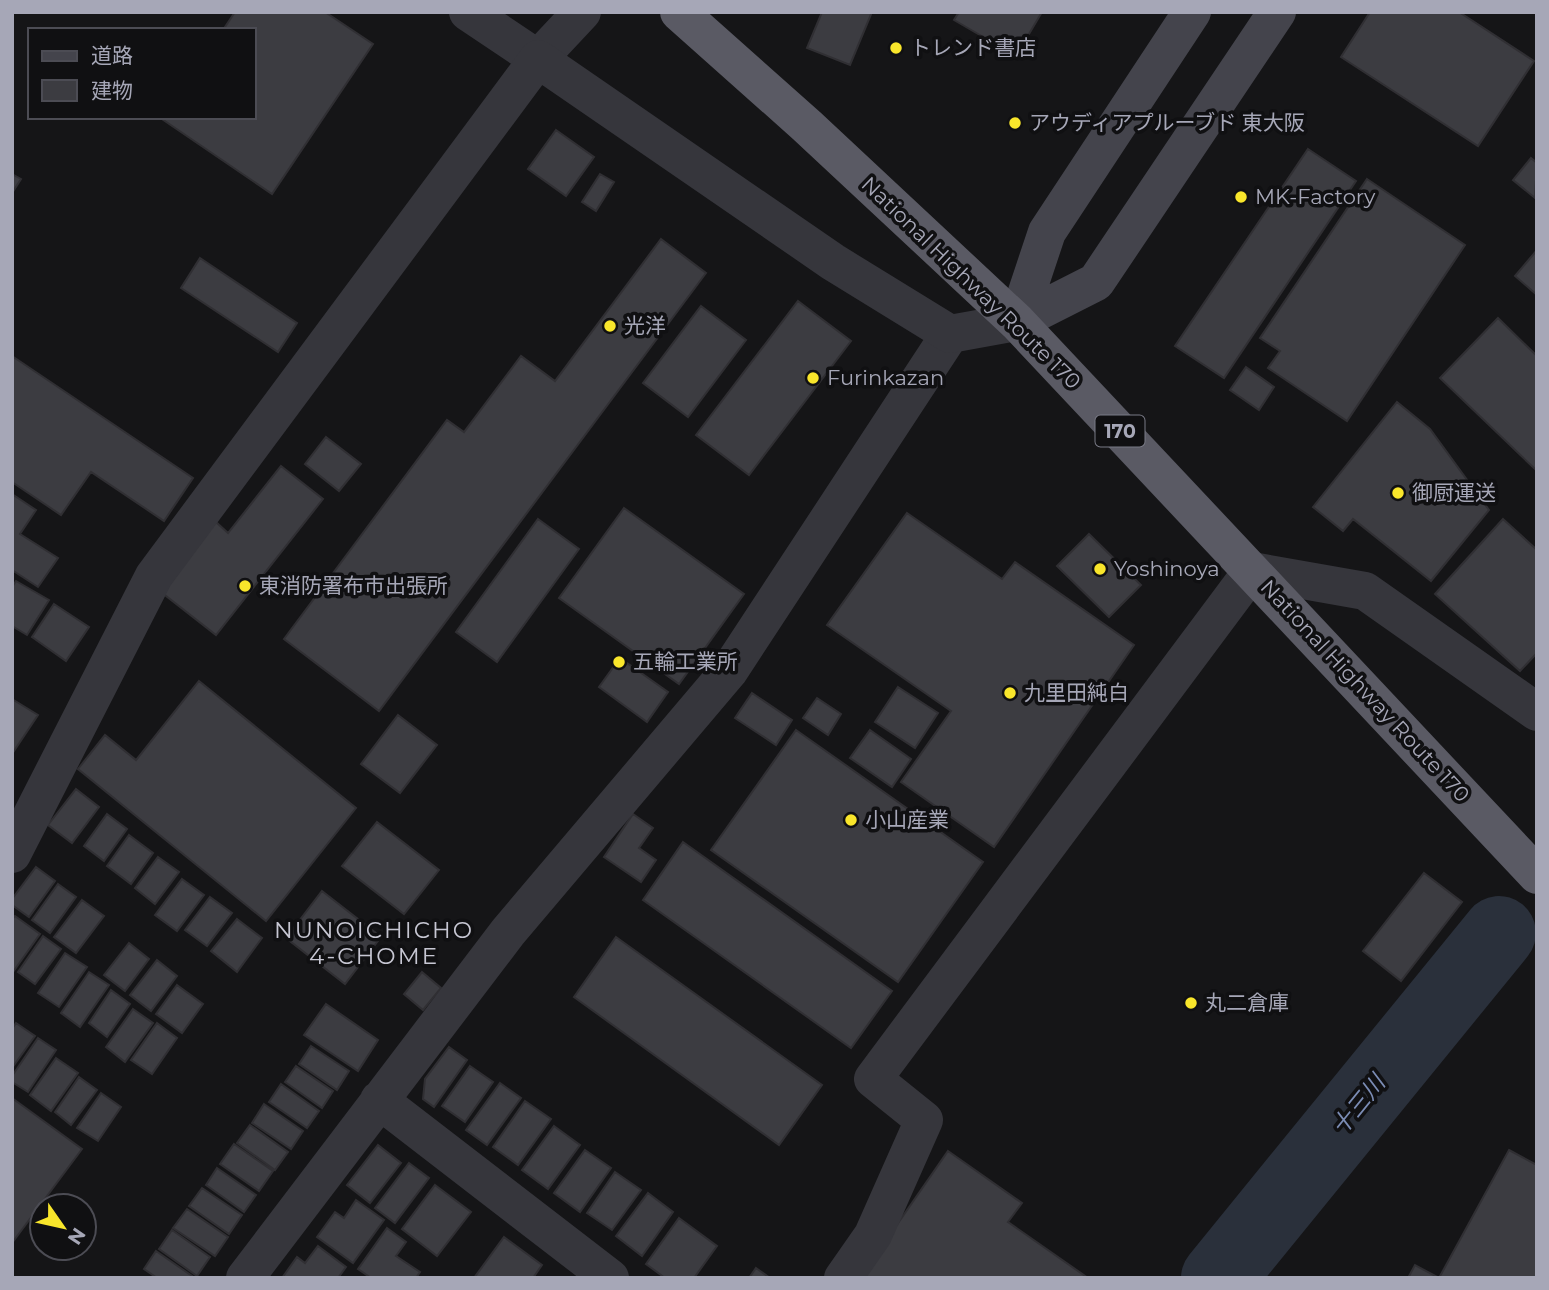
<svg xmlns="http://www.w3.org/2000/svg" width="1549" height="1290" font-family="Montserrat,'Noto Sans JP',sans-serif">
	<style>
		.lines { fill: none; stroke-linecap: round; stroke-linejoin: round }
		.river { stroke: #2a303b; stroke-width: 74 }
		.building { fill: #3c3c41; stroke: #302f33; stroke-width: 2 }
		.minor { stroke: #36363c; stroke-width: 38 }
		.tertiary { stroke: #36363c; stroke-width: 38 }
		.secondary { stroke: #44444c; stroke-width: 38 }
		.trunk { stroke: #5a5a64; stroke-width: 38 }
		.poi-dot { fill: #f9e62b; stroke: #101012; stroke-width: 2.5 }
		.labels { text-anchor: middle; stroke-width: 7; stroke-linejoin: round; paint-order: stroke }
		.shield { fill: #101012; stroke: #797a86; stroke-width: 2 }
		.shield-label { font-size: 19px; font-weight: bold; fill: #a6a7b7 }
		.poi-label { font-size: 21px; fill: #a6a7b7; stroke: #101012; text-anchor: start }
		.street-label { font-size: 21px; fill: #a6a7b7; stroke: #101012 }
		.neighbourhood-label { font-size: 23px; letter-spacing: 2px; fill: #c7c7d3; stroke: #101012 }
		.water-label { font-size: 23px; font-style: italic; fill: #7b8cb4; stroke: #101012 }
	</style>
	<rect width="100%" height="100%" fill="#151517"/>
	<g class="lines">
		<path class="river" d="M 1218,1278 L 1499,933"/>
	</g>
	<path class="building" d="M 235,12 L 325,12 L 373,44 L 272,194 L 159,117 L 254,117 L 254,30 L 223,30 Z
		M 822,12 L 872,12 L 850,65 L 807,48 Z
		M 959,12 L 1042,12 L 1016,56 L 954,20 Z
		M 1370,12 L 1459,12 L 1534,61 L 1478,146 L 1341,57 Z
		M 556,130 L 594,157 L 566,196 L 528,169 Z
		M 1308,149 L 1356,181 L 1224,378 L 1175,346 Z
		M 1531,158 L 1537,163 L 1535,198 L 1513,180 Z
		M 12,174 L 21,179 L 12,193 Z
		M 600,174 L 614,182 L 596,211 L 582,202 Z
		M 1367,179 L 1465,245 L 1347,421 L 1268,368 L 1280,351 L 1260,338 Z
		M 661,239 L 706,273 L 379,711 L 284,639 L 447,420 L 464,432 L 521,356 L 555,381 Z
		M 1537,250 L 1537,295 L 1515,276 Z
		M 200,258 L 297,323 L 278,352 L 181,288 Z
		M 798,301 L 851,341 L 749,475 L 696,435 Z
		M 701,306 L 746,340 L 688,417 L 643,383 Z
		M 1498,318 L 1537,356 L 1537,471 L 1440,378 Z
		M 12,356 L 193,478 L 164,521 L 91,472 L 61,515 L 12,482 Z
		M 1246,367 L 1274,387 L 1259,410 L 1230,390 Z
		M 1397,402 L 1430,429 L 1489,510 L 1431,581 L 1353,519 L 1343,531 L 1313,507 Z
		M 326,437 L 361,464 L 339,491 L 305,464 Z
		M 281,466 L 323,499 L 216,635 L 161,592 L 216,522 L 228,533 Z
		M 12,494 L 36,510 L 20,534 L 58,558 L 38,587 L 12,570 Z
		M 624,508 L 744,594 L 679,684 L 559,598 Z
		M 907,513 L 1002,579 L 1015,562 L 1134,645 L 994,847 L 901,782 L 951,711 L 827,625 Z
		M 538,519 L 579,549 L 497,662 L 456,632 Z
		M 1503,519 L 1537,550 L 1537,653 L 1520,671 L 1435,594 Z
		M 1089,534 L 1141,585 L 1109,617 L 1057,566 Z
		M 16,581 L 49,600 L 27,635 L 12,626 L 12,587 Z
		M 54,604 L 89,627 L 66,661 L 32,637 Z
		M 620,658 L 668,692 L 647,722 L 599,687 Z
		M 199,681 L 356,808 L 266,921 L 78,769 L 105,735 L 136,760 Z
		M 898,687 L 938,713 L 915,748 L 875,722 Z
		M 752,693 L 792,720 L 776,745 L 735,718 Z
		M 817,698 L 841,714 L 828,735 L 803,718 Z
		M 12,699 L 38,715 L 12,754 Z
		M 398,715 L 437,745 L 400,793 L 361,764 Z
		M 796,730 L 983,862 L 898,982 L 711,850 Z
		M 870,730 L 911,759 L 892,787 L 850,758 Z
		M 76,789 L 99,807 L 72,843 L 48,825 Z
		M 107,814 L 127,829 L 104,861 L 84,846 Z
		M 633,814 L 653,828 L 639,848 L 656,860 L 641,882 L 604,857 Z
		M 377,822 L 439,870 L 404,914 L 342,866 Z
		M 129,835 L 153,853 L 131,884 L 107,866 Z
		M 683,842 L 892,991 L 851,1048 L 643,900 Z
		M 158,857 L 179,872 L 155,904 L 135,888 Z
		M 36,867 L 55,881 L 29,917 L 12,905 L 12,899 Z
		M 1424,873 L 1462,902 L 1401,981 L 1363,951 Z
		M 182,879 L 204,895 L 177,931 L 155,915 Z
		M 58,884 L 76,897 L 50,933 L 32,920 Z
		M 322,891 L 381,937 L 345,984 L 286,938 Z
		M 210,897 L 232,913 L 207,946 L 185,930 Z
		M 82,900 L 104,916 L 76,953 L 54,937 Z
		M 15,916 L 40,934 L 13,972 L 12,919 Z
		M 237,919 L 262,938 L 237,972 L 211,951 Z
		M 43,936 L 61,949 L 35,984 L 18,972 Z
		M 616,937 L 822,1085 L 779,1145 L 574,997 Z
		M 129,943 L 149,959 L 125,991 L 104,975 Z
		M 65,953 L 87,967 L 59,1007 L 38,993 Z
		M 157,960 L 177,976 L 151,1011 L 130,995 Z
		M 89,972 L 109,985 L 80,1027 L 61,1013 Z
		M 422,972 L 441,988 L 423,1010 L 404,994 Z
		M 177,985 L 203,1004 L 182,1033 L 156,1014 Z
		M 111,990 L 130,1004 L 107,1037 L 89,1023 Z
		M 326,1004 L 378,1040 L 358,1071 L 304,1035 Z
		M 133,1009 L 153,1023 L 125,1062 L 106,1047 Z
		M 16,1023 L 35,1036 L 12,1068 L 12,1029 Z
		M 157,1023 L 177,1038 L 152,1074 L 131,1060 Z
		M 38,1038 L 56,1050 L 28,1092 L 12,1082 L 12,1076 Z
		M 311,1046 L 349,1071 L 337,1090 L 299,1064 Z
		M 449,1047 L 467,1060 L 434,1107 L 423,1099 L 425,1079 Z
		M 56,1058 L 78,1073 L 51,1111 L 30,1095 Z
		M 296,1066 L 333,1091 L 322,1108 L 285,1082 Z
		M 470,1066 L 493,1082 L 465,1122 L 442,1106 Z
		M 79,1077 L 97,1090 L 71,1125 L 55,1112 Z
		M 500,1083 L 521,1098 L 487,1145 L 466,1130 Z
		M 281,1084 L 319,1111 L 307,1128 L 269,1102 Z
		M 101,1093 L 121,1107 L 98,1141 L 77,1128 Z
		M 12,1098 L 82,1149 L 12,1243 Z
		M 525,1101 L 551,1119 L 518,1165 L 493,1147 Z
		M 264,1104 L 303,1131 L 291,1149 L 252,1123 Z
		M 250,1125 L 288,1152 L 275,1170 L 237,1143 Z
		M 554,1126 L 580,1145 L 548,1189 L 522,1170 Z
		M 234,1144 L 273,1171 L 259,1191 L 220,1164 Z
		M 378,1145 L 401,1163 L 370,1203 L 347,1185 Z
		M 585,1150 L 611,1168 L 580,1212 L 554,1193 Z
		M 1509,1150 L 1537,1165 L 1537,1278 L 1408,1278 L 1415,1265 L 1439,1278 Z
		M 948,1151 L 1022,1203 L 1008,1222 L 1088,1278 L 860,1278 Z
		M 409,1163 L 429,1178 L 395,1223 L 375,1208 Z
		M 217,1168 L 256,1195 L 244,1212 L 206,1185 Z
		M 615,1172 L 641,1190 L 612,1230 L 587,1213 Z
		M 435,1185 L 471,1212 L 437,1256 L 402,1229 Z
		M 202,1188 L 242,1215 L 229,1234 L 189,1206 Z
		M 648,1193 L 673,1212 L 642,1256 L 616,1236 Z
		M 356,1200 L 384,1220 L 353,1263 L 317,1237 L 335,1212 L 344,1218 Z
		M 187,1209 L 228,1237 L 215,1256 L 173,1228 Z
		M 679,1218 L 717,1246 L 694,1278 L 665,1278 L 646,1264 Z
		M 387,1228 L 406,1242 L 396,1256 L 420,1272 L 416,1278 L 371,1278 L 358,1269 Z
		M 172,1230 L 210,1257 L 197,1276 L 159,1249 Z
		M 504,1237 L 542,1265 L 533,1278 L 474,1278 Z
		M 318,1246 L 346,1267 L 338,1278 L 282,1278 L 297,1257 L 305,1263 Z
		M 156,1251 L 195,1278 L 157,1278 L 144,1269 Z
		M 756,1268 L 770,1278 L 749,1278 Z"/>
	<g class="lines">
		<path class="minor" d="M 468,12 L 538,59 L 582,12
			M 379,1100 L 610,1278
			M 245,1278 L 508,932 L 729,671 L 950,334
			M 843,1278 L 873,1235 L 924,1120 L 873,1079 L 1252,571 L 1365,591 L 1537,712"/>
		<path class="tertiary" d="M 12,854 L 154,576 L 538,59 L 833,262 L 950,334 L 1017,322"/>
		<path class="secondary" d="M 1017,322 L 1096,282 L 1277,12
			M 1017,322 L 1047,232 L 1192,12"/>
		<path class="trunk" d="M 679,12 L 807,126 L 1017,322 L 1537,875"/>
	</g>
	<g class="poi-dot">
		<circle cx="896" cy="48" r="7"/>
		<circle cx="1015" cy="123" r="7"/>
		<circle cx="1241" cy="197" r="7"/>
		<circle cx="610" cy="326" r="7"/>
		<circle cx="813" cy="378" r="7"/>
		<circle cx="1398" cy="493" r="7"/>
		<circle cx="1100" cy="569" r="7"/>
		<circle cx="245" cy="586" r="7"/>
		<circle cx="619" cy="662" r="7"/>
		<circle cx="1010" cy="693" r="7"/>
		<circle cx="851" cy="820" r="7"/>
		<circle cx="1191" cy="1003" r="7"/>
	</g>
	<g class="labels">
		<rect class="shield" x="1095.5" y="415.5" width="49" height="31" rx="5"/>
		<g class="shield-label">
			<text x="1120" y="438">170</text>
		</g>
		<g class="poi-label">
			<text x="910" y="55">トレンド書店</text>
			<text x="1029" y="130">アウディアプルーブド 東大阪</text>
			<text x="1255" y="204">MK-Factory</text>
			<text x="624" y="333">光洋</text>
			<text x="827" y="385">Furinkazan</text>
			<text x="1412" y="500">御厨運送</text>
			<text x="1114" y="576">Yoshinoya</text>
			<text x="259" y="593">東消防署布市出張所</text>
			<text x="633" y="669">五輪工業所</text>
			<text x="1024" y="700">九里田純白</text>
			<text x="865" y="827">小山産業</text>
			<text x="1205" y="1010">丸二倉庫</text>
		</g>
		<g class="street-label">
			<text transform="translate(971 283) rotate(44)" y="7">National Highway Route 170</text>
			<text transform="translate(1365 691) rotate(47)" y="7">National Highway Route 170</text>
		</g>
		<g class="neighbourhood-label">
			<text x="374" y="938">NUNOICHICHO<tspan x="374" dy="26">4-CHOME</tspan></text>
		</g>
		<g class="water-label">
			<text transform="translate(1358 1105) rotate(-51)" y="8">十三川</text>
		</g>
	</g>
	<rect width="1549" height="1290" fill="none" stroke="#a6a7b7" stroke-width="28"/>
	<rect x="28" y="28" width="228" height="91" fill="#101012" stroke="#4c4c54" stroke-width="2"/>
	<rect x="42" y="51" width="35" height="10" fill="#44444c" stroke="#4c4c54" stroke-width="2"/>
	<text x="91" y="63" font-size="21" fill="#a6a7b7">道路</text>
	<rect x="42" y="80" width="35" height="21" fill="#3c3c41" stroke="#4c4c54" stroke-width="2"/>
	<text x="91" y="98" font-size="21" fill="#a6a7b7">建物</text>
	<g transform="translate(63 1227) rotate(124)"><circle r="33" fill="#101012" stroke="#4c4c54" stroke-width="2"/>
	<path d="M0-5L12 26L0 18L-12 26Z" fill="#f9e62b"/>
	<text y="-10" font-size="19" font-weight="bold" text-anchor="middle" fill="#a6a7b7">N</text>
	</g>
</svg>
